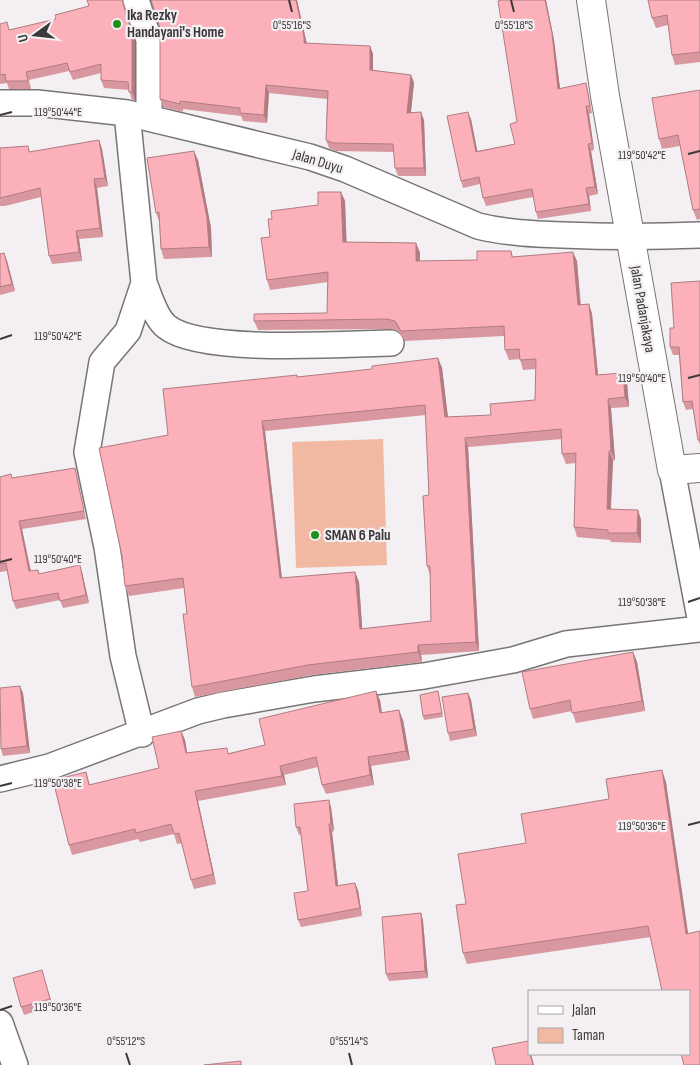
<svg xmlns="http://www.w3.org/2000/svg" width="700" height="1065" font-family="'Sofia Sans Condensed',sans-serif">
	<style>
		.green { fill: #f1b9a1 }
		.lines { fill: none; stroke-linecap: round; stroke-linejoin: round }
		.street-casing { stroke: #787577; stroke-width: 28 }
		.secondary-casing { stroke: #787577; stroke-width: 30 }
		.street { stroke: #fff; stroke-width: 25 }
		.secondary { stroke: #fff; stroke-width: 28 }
		.wall { fill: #d998a0; fill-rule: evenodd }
		.shaded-wall { fill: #b07c82 }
		.building { fill: #fcb1ba; stroke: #b07c82; fill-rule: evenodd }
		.ticks { fill: none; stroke: #3a3839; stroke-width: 2 }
		.poi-dot { fill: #1e901a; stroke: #f3eff2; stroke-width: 2 }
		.labels { text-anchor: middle; stroke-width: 4.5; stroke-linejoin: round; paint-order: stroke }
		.poi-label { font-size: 15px; font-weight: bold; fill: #3a3839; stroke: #f3eff2; text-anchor: start }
		.street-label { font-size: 15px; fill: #3a3839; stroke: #f3eff2 }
		.ticks-label { font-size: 12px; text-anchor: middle; fill: #3a3839; stroke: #f3eff2; stroke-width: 4.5; stroke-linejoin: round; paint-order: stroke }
	</style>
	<rect width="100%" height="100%" fill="#f3eff2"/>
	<path class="green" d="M 383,439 L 387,565 L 296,568 L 292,442 Z"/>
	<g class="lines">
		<g class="street-casing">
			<path id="street" d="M 136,0 L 149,40 L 149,118
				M 0,103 L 37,103 L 127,113 L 310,157 L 345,169 L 478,226 C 506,233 534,234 562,235 C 608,237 654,237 700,235
				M 127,113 L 144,283 L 128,331 L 102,362 L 87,452 L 107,547 L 123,656 L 142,734
				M 144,283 C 150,297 155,318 167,327 C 201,354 343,344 391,343
				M 672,470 L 700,618
				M 0,779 L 49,767 L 198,711 L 223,705 L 314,689 L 424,676 L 513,660 L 566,644 L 700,629
				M 0,1023 L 15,1065"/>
		</g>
		<g class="secondary-casing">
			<path id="secondary" d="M 591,0 L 605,96 L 672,470 L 700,468"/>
		</g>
		<use href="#street" class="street"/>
		<use href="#secondary" class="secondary"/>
	</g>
	<path class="wall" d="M 87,0 L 123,0 L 135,42 L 135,100 L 132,100 L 129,90 L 104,88 L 101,80 L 101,73 L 73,80 L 69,71 L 29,80 L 31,89 L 9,89 L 7,83 L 0,84 L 0,24 L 10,30 L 56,19 L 89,6 Z
		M 297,0 L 307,44 L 370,46 L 373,54 L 373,70 L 411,75 L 414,83 L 411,112 L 424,120 L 426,176 L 398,176 L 395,168 L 394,152 L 336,151 L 329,148 L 326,140 L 327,99 L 269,93 L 267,123 L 243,121 L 241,116 L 183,109 L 183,112 L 163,107 L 160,99 L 160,28 Z
		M 502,0 L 546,0 L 554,40 L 560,89 L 586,83 L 588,91 L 592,113 L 589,114 L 594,150 L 591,151 L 598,194 L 589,196 L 591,211 L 538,219 L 536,212 L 533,197 L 486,206 L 483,198 L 480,184 L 463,188 L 461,181 L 471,119 L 477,151 L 515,144 L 517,122 Z
		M 700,0 L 700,62 L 675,65 L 672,55 L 668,25 L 656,28 L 652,18 Z
		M 700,90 L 700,219 L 697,220 L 693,210 L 680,146 L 662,149 L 659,139 Z
		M 99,140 L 102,149 L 108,186 L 97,188 L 103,237 L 79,239 L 82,261 L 52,264 L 49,256 L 41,197 L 5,206 L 0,206 L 0,148 L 28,146 L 30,152 Z
		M 198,160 L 211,228 L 212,257 L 164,259 L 161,249 L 159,221 L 156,213 Z
		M 341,192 L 345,201 L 346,242 L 416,243 L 420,253 L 420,261 L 477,260 L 511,251 L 513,257 L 577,261 L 581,305 L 589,304 L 592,314 L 598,375 L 627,382 L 629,407 L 611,408 L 615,460 L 613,461 L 611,510 L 638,510 L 641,520 L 641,543 L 611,542 L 610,540 L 577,537 L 574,527 L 576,463 L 566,464 L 562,454 L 562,439 L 468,447 L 479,651 L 421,655 L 422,662 L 312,675 L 195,697 L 192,687 L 187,614 L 184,588 L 129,596 L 125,586 L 168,435 L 297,375 L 298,377 L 372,369 L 438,358 L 442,368 L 448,417 L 491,415 L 535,400 L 536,369 L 523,370 L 520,359 L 509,360 L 505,350 L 504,336 L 405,341 L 398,331 L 391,329 L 258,330 L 254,321 L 327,313 L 328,282 L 270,290 L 267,280 L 272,219 L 318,205 ZM 426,415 L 429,495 L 427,566 L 430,575 L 431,621 L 362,629 L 359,582 L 355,572 L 282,578 L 265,431 Z
		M 4,253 L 7,261 L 15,291 L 0,295 L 0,254 Z
		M 700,281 L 700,445 L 698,440 L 693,409 L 686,410 L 683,402 L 679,355 L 673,355 L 670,347 L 674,328 Z
		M 75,468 L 77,476 L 86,519 L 22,529 L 31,571 L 40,574 L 82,572 L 89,603 L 63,608 L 60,600 L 16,609 L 13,601 L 7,571 L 0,572 L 0,477 L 12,478 Z
		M 633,652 L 637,662 L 645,711 L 576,723 L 572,711 L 533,719 L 530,709 Z
		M 438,691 L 443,717 L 424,720 L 423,716 Z
		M 23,693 L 30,753 L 3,756 L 1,749 Z
		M 468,693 L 471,700 L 477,736 L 450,741 L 448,733 Z
		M 380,700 L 382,713 L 403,720 L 410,760 L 371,766 L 374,785 L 326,794 L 322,785 L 318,767 L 284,775 L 286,785 L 198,801 L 216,884 L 194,889 L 191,880 L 182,843 L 177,844 L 174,834 L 140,842 L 138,839 L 72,855 L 69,845 L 86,772 L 90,785 L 159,768 L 181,731 L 185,740 L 187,753 L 229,753 L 265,745 Z
		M 666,782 L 689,1054 L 661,983 L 651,937 L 467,964 L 463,953 L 466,904 L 526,843 L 609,799 Z
		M 331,807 L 334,831 L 332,832 L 338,886 L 358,890 L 362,916 L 301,927 L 298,920 L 308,891 L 301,834 L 299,835 L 296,827 Z
		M 421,913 L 423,921 L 428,978 L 389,981 L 386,974 Z
		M 44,977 L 53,1006 L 24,1015 L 21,1007 Z"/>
	<path class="shaded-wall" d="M 122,0 L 135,42 L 135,100 L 132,92 Z
		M 296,0 L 297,0 L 307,45 L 304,43 Z
		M 545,0 L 546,0 L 554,40 L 561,96 L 558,89 Z
		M 370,46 L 373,54 L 373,78 L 370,70 Z
		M 411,75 L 414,83 L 410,121 L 407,113 Z
		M 266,85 L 269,93 L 267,123 L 264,115 Z
		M 586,106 L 589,114 L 594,150 L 592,143 Z
		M 421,112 L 424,120 L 426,176 L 424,168 Z
		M 468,112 L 471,119 L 479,159 L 476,152 Z
		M 99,140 L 102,149 L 108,186 L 105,178 Z
		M 588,144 L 591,151 L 598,194 L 595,187 Z
		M 194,151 L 198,160 L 211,228 L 212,257 L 209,247 Z
		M 94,179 L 97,188 L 103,237 L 100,228 Z
		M 586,188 L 589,196 L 591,211 L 589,204 Z
		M 341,192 L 345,201 L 347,252 L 343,242 Z
		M 76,231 L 79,239 L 82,261 L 79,252 Z
		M 416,243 L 420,253 L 419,271 L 416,261 Z
		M 573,252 L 577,261 L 581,315 L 578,305 Z
		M 4,253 L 7,261 L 15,291 L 12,284 Z
		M 589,304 L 592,314 L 599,385 L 596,375 Z
		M 438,358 L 442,368 L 449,427 L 445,417 Z
		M 623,373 L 627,382 L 629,407 L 625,397 Z
		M 608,399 L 611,408 L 615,460 L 611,451 Z
		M 262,421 L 265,431 L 283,588 L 280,578 Z
		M 465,438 L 468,447 L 479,651 L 476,642 Z
		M 609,451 L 613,461 L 610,519 L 607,509 Z
		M 638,510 L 641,520 L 641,543 L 637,533 Z
		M 19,521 L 22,529 L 32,579 L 29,571 Z
		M 80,565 L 82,572 L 89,603 L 86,595 Z
		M 355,572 L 359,582 L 363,639 L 360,629 Z
		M 418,645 L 421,655 L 422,662 L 418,652 Z
		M 633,652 L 637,662 L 645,711 L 642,701 Z
		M 20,686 L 23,693 L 30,753 L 27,746 Z
		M 376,691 L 380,700 L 383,723 L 380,713 Z
		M 468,693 L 471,700 L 477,736 L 474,729 Z
		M 399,710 L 403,720 L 410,760 L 406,751 Z
		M 181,731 L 185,740 L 189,763 L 186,753 Z
		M 368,757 L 371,766 L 374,785 L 370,775 Z
		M 280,766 L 284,775 L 286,785 L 282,776 Z
		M 662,770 L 666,782 L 690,946 L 686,934 Z
		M 195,791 L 198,801 L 216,884 L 213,874 Z
		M 329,800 L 331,807 L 334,831 L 331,824 Z
		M 329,824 L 332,832 L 339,894 L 336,886 Z
		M 355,883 L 358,890 L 362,916 L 360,908 Z
		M 421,913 L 423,921 L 428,978 L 425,971 Z
		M 530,1054 L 531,1054 L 534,1065 L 533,1065 Z"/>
	<path class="building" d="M 87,0 L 122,0 L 132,34 L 132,92 L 129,92 L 128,82 L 101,80 L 101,64 L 70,72 L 67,63 L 26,72 L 28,81 L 6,81 L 5,74 L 0,75 L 0,24 L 7,22 L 9,30 L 56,19 L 55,15 L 89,6 Z
		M 151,0 L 296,0 L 304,37 L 304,43 L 370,46 L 370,70 L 411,75 L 407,113 L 421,112 L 424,168 L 395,168 L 393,144 L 333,143 L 326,140 L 328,91 L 266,85 L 264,115 L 240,113 L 240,108 L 180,101 L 180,104 L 160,99 L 160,28 Z
		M 502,0 L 545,0 L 552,33 L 558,89 L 586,83 L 590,106 L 586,106 L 592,143 L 588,144 L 595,187 L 586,188 L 589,204 L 536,212 L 532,189 L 483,198 L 479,177 L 461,181 L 447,116 L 468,112 L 476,152 L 515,144 L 510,124 L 517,122 L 498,1 Z
		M 648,0 L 700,0 L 700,52 L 672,55 L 667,15 L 652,18 Z
		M 700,90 L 700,209 L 693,210 L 678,135 L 659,139 L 652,98 Z
		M 99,140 L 105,178 L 94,179 L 100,228 L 76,231 L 79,252 L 49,256 L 40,188 L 0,198 L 0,148 L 28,146 L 29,152 Z
		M 194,151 L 207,218 L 209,247 L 161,249 L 159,212 L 156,213 L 147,158 Z
		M 318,192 L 341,192 L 343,242 L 416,243 L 416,261 L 477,260 L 477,251 L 511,251 L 512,257 L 573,252 L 578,305 L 589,304 L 596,375 L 623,373 L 625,397 L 608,399 L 611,451 L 609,451 L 607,509 L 638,510 L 637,533 L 608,533 L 608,530 L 574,527 L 576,453 L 562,454 L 561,429 L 465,438 L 476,642 L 418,645 L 418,652 L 308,665 L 192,687 L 183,614 L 187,614 L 183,578 L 125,586 L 122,556 L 99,448 L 168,435 L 163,389 L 297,375 L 297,377 L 372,369 L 372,366 L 438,358 L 445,417 L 491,415 L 490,404 L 535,400 L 536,359 L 520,360 L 519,349 L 505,350 L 504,326 L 401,331 L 395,321 L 387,319 L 254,321 L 254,314 L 327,313 L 328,272 L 267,280 L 261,238 L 270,237 L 268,219 L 272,219 L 271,211 L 318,205 ZM 425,405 L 429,495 L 423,496 L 427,566 L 430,566 L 431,621 L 360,629 L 355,572 L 280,578 L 262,421 Z
		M 4,253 L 12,284 L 0,287 L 0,254 Z
		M 700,281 L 700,440 L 698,440 L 692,401 L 683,402 L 679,347 L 670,347 L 670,328 L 674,328 L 671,283 Z
		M 75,468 L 84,511 L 19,521 L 29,571 L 38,570 L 39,574 L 80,565 L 86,595 L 60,601 L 58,593 L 13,601 L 6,563 L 0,564 L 0,477 L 11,474 L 12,478 Z
		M 633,652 L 642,701 L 572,713 L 570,700 L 530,709 L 522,672 Z
		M 20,686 L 27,746 L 1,749 L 0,688 Z
		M 376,691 L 380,713 L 399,710 L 406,751 L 368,757 L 370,775 L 322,785 L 316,757 L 280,766 L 282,776 L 195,791 L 213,874 L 191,880 L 179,833 L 174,834 L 171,824 L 136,833 L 135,829 L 69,845 L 53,780 L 86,772 L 89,785 L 159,768 L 152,737 L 181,731 L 186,753 L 227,748 L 228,754 L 265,745 L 259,719 Z
		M 438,691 L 442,713 L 423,716 L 420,695 Z
		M 468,693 L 474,729 L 448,733 L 442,697 Z
		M 662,770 L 686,934 L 700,931 L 700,1065 L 684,1065 L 681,1054 L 689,1054 L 689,991 L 662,991 L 648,926 L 463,953 L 456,905 L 466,904 L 458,854 L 526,843 L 521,814 L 609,799 L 606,779 Z
		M 329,800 L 331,824 L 329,824 L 336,886 L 355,883 L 360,908 L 298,920 L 294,893 L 308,891 L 300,827 L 296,827 L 294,804 Z
		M 421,913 L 425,971 L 386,974 L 382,917 Z
		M 42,970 L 50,999 L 21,1007 L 13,978 Z
		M 528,1041 L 529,1046 L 529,1054 L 530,1054 L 533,1065 L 496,1065 L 492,1048 Z
		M 241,1061 L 241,1065 L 204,1065 Z"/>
	<path class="ticks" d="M 289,0 L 292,12M 511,0 L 514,12M 0,115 L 12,112M 688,154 L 700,151M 0,339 L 12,335M 688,378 L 700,375M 0,562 L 12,559M 688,602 L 700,598M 0,786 L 12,783M 688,825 L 700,822M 0,1010 L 12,1006M 126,1053 L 130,1065M 349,1053 L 352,1065"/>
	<g class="poi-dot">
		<circle cx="117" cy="24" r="5"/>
		<circle cx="315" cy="535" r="5"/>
	</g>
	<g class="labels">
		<g class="poi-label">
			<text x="127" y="20">Ika Rezky<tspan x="127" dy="17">Handayani's Home</tspan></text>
			<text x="325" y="540">SMAN 6 Palu</text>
		</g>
		<g class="street-label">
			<text transform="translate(318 161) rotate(17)" y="5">Jalan Duyu</text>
			<text transform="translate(643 309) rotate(80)" y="5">Jalan Padanjakaya</text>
		</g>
	</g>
	<g class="ticks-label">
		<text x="292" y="29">0°55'16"S</text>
		<text x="514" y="29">0°55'18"S</text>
		<text x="58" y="116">119°50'44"E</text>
		<text x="642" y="159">119°50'42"E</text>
		<text x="58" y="340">119°50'42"E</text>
		<text x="642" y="382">119°50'40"E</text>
		<text x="58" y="563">119°50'40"E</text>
		<text x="642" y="606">119°50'38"E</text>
		<text x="58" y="787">119°50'38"E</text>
		<text x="642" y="830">119°50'36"E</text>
		<text x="58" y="1011">119°50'36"E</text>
		<text x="126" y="1045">0°55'12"S</text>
		<text x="349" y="1045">0°55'14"S</text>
	</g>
	<rect x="528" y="990" width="162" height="65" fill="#f3eff2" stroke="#a9a6a8"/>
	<rect x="538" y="1006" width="25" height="8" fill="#ffffff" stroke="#a9a6a8"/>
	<text x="572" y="1015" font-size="15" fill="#3a3839">Jalan</text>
	<rect x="538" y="1028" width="25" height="15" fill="#f1b9a1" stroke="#a9a6a8"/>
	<text x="572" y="1040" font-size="15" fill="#3a3839">Taman</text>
	<g transform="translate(35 35) rotate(255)" stroke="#f3eff2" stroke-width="4" paint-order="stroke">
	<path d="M0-4L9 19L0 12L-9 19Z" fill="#3a3839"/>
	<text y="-8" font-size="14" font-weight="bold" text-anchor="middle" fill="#3a3839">U</text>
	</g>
</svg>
